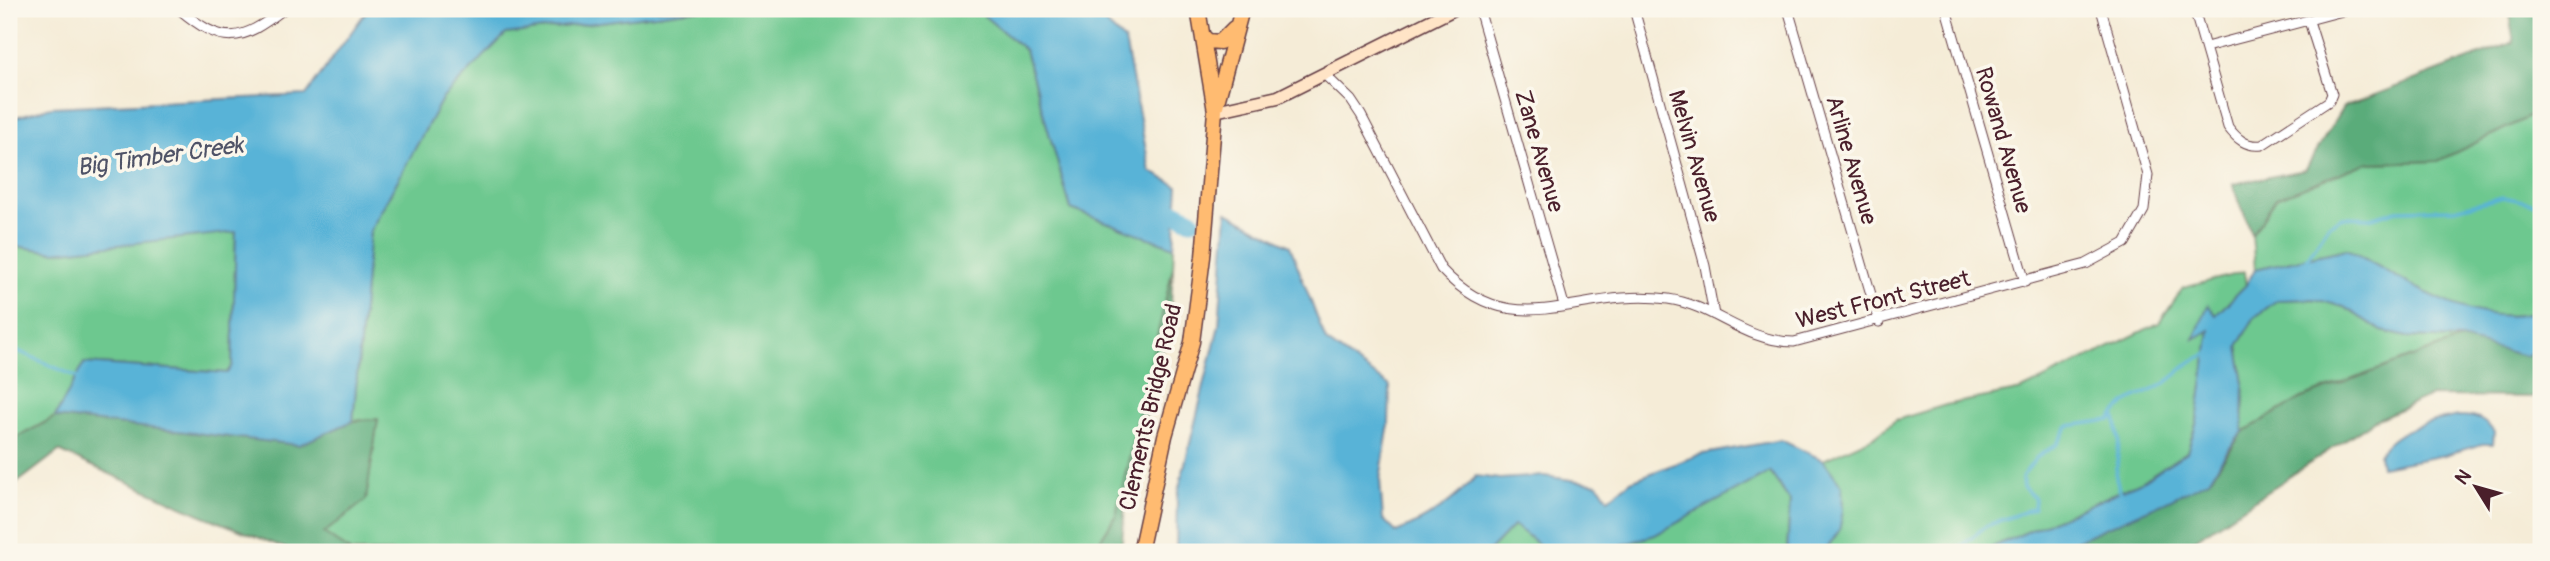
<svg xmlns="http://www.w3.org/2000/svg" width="2550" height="561" font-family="Pangolin,sans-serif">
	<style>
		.green { fill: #6dc88f; stroke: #5c745d; stroke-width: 2 }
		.forest { fill: #5aac7a; stroke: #526652; stroke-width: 2 }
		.water { fill: #59b3d7; stroke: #526981; stroke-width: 2 }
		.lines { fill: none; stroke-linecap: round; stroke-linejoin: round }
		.stream { stroke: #59b3d7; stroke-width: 3.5 }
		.river { stroke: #59b3d7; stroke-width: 19 }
		.street-casing { stroke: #643e45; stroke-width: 11 }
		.secondary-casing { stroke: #643e45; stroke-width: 15 }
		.primary-casing { stroke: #643e45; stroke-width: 17 }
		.street { stroke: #fff; stroke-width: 9 }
		.secondary { stroke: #ffe4c6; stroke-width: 12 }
		.primary { stroke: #ffbb71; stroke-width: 14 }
		.labels { text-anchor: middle; stroke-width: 7; stroke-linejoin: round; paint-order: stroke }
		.street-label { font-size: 23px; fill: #4a1f2b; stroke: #fbf7ec }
		.water-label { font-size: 24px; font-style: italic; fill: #4f5367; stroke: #fbf7ec }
	</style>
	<rect width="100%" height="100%" fill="#fbf7ec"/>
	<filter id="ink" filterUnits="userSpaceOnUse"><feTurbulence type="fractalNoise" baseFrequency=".0143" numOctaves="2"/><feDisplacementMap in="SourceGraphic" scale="14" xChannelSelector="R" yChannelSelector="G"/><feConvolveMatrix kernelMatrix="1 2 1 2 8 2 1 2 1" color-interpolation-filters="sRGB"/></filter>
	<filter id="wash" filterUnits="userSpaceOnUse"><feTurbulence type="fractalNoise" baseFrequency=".00686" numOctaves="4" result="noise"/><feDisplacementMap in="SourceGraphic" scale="28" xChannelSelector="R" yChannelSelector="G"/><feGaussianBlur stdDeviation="1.57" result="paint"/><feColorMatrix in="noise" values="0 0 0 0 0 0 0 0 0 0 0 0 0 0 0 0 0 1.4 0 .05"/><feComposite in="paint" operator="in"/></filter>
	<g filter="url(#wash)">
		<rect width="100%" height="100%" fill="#f5ecd7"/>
		<path class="green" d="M 702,9 L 976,9 L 1025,50 L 1071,209 L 1174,247 L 1173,268 L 1116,515 L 1093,552 L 351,552 L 324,533 L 366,499 L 378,419 L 353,421 L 370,231 L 442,99 L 505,34 Z
			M 2541,111 L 2541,311 C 2474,332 2404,279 2347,249 L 2255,269 L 2252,235 L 2276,198 L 2366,163 L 2438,161 Z
			M 236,231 L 232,366 L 227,373 L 85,363 L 55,417 L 9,442 L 9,245 L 54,252 Z
			M 2244,272 L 2246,285 L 2216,315 L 2208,306 L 2195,338 L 2210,330 L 2197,421 L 2187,452 L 2139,483 L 1981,552 L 1824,552 L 1829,544 L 1823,460 L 1874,437 L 1896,420 L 1946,405 L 2022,390 L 2159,323 L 2183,288 Z
			M 2315,299 L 2344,307 L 2382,331 L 2407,337 L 2461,339 L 2302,398 L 2243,432 L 2244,383 L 2238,346 L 2254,318 L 2277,300 Z
			M 1770,472 L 1790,501 L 1787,552 L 1488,552 L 1514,525 L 1672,524 Z"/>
		<path class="forest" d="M 2508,9 L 2541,9 L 2541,111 L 2438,161 L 2366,163 L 2276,198 L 2252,235 L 2233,184 L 2305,170 L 2343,107 L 2514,42 Z
			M 1173,268 L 1170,318 L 1126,495 L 1121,552 L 1093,552 L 1116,515 Z
			M 2461,339 L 2525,356 L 2541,348 L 2541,397 L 2431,396 L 2375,420 L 2176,552 L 2050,552 L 2209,480 L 2243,432 L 2302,398 Z
			M 55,417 L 299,445 L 353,421 L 378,419 L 366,500 L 324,533 L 351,552 L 295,552 L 199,514 L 59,451 L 9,489 L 9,442 Z"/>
		<path class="water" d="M 368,9 L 702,9 L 506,34 L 442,99 L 370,231 L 353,421 L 299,445 L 55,417 L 84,363 L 227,373 L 232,365 L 236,232 L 54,252 L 9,245 L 9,119 L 51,107 L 306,95 Z
			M 976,9 L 1090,9 L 1125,41 L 1150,171 L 1178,186 L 1174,247 L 1071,209 L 1025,50 Z
			M 1227,212 L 1290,246 L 1326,341 L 1390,386 L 1389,423 L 1380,480 L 1383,519 L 1396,532 C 1426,521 1456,500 1476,476 L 1500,479 L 1544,476 L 1598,484 L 1608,499 L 1631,481 L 1698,455 L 1781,440 L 1823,460 L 1842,486 L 1843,511 L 1839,531 L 1824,552 L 1787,552 L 1790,501 L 1770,472 L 1655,535 L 1598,552 L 1548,552 L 1514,525 L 1488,552 L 1176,552 L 1177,496 L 1219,325 Z
			M 2347,249 C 2404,279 2474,332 2541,311 L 2541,348 L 2525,356 L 2461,339 L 2407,337 L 2382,331 L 2344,307 L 2315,299 L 2277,300 L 2254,318 L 2238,346 L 2244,383 L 2243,432 L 2228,450 L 2209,480 L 2165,502 L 2050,552 L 1981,552 L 2139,483 L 2187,452 L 2197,421 L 2210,330 L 2194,339 L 2208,305 L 2216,315 L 2246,285 L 2255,269 Z
			M 2459,416 C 2476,416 2484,419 2494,432 L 2493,444 L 2482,444 L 2445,455 L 2381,467 L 2379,454 C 2394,428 2432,421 2459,416 Z"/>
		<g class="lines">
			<path class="stream" d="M 2306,260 L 2329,225 L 2342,217 L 2372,218 L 2397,210 L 2455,209 L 2503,197 L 2541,205
				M 9,347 L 79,378
				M 9,371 L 16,352
				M 2115,417 L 2119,440 L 2116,477 L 2120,494
				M 1954,552 L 1986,526 L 2034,508 L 2035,499 L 2023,487 L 2022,477 L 2036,458 L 2057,444 L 2068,426 L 2110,420 L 2125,403 L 2163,385 L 2192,361 L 2208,354"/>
			<path class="river" d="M 1155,202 L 1191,220"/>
		</g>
	</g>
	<g filter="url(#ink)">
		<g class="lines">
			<g class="street-casing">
				<path id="street" d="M 179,9 C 223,46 240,43 284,9
					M 1479,9 L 1564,305
					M 1634,9 L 1705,266 L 1714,315
					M 1788,9 L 1879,322
					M 1946,9 L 2025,282
					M 2194,9 L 2228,127 C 2237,139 2246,147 2262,145 L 2329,101 L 2332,94 L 2309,21
					M 2206,47 L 2350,9
					M 1324,74 L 1351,100 L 1361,115 L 1441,269 C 1514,348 1579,286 1668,299 C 1716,306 1742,341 1794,342 L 2086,264 L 2125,243 L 2144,210 L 2148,175 L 2101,9"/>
			</g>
			<g class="secondary-casing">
				<path id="secondary" d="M 1215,111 L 1278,97 L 1454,9"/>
			</g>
			<g class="primary-casing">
				<path id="primary" d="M 1203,36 L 1208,41 L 1220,42 L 1234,28
					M 1216,106 L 1242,9
					M 1140,552 L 1165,436 L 1192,342 L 1203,257 L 1215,111 L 1198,9"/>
			</g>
			<use href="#street" class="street"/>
			<use href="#secondary" class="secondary"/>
			<use href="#primary" class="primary"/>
		</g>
	</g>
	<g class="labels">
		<g class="street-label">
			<text transform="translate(2004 140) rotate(74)" y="8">Rowand Avenue</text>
			<text transform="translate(1540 151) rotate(74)" y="8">Zane Avenue</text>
			<text transform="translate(1695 156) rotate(74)" y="8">Melvin Avenue</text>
			<text transform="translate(1852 160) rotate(74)" y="8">Arline Avenue</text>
			<text transform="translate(1883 299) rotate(-14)" y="8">West Front Street</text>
			<text transform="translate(1150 407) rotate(-77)" y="8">Clements Bridge Road</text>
		</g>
		<g class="water-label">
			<text transform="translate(160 156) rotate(-8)" y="8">Big Timber Creek</text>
		</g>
	</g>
	<rect width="2550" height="561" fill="none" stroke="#fbf7ec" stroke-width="35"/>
	<g transform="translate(2476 487) rotate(307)" stroke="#fbf7ec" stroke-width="5" paint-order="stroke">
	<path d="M0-5L12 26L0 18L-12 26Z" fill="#4a1f2b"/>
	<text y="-10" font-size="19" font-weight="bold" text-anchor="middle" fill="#4a1f2b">N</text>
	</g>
</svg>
